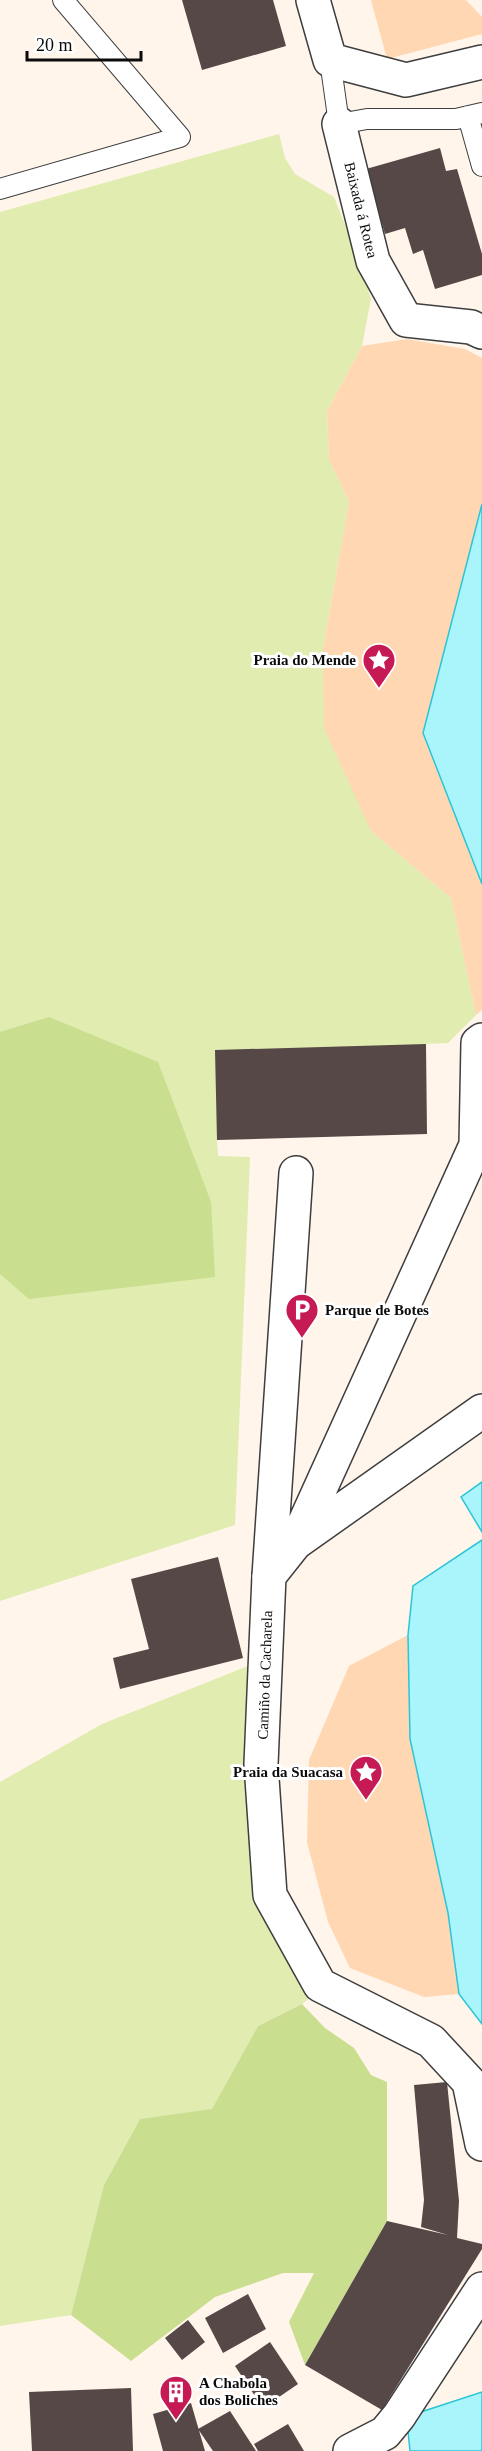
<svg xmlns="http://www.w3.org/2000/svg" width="482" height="2451" font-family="'Times New Roman',serif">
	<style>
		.green { fill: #e1ecb1 }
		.forest { fill: #c9de8f }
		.sand { fill: #ffd7b2 }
		.water { fill: #aaf4fb; stroke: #2cc5d7; stroke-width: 1.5 }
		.building { fill: #554847 }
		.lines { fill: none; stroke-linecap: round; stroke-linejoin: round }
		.service-casing { stroke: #3e3e3e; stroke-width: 22 }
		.minor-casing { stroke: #3e3e3e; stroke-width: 36 }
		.tertiary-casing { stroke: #3e3e3e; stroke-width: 36 }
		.service { stroke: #fff; stroke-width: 20 }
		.minor { stroke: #fff; stroke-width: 33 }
		.tertiary { stroke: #fff; stroke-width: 33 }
		.labels { text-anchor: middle; stroke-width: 6; stroke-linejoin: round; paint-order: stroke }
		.street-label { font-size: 15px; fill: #0b0b0b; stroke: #fff }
		.poi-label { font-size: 15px; font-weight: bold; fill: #0b0b0b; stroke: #fff; text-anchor: end }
	</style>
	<rect width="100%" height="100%" fill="#fff5ea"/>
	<path class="green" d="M 279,134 L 285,158 L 295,174 L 334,197 L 359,260 L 371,299 L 362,346 L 327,411 L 329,459 L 349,502 L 323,649 L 371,831 L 451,898 L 476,1015 L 448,1043 L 426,1044 L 217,1140 L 218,1156 L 250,1157 L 235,1525 L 0,1601 L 0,212 Z
		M 248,1666 L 246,1767 L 312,1996 L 302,2004 L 258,2026 L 212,2110 L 140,2119 L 104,2185 L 71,2315 L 0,2326 L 0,1782 L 102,1724 Z"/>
	<path class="forest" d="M 49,1017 L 158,1062 L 211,1202 L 215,1277 L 29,1299 L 0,1274 L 0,1032 Z
		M 302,2004 L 325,2028 L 354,2048 L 371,2075 L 387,2082 L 387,2221 L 305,2365 L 289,2322 L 314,2273 L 283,2273 L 215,2297 L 131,2361 L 71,2315 L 104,2185 L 140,2119 L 212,2109 L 258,2026 Z"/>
	<path class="sand" d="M 371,0 L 466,0 L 482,17 L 482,34 L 387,59 Z
		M 407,339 L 465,349 L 482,358 L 482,504 L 423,733 L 482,884 L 482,1010 L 476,1015 L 451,898 L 371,831 L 324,728 L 323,649 L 349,502 L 329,459 L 327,411 L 362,346 Z
		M 408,1635 L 410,1739 L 448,1913 L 459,1994 L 424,1997 L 350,1968 L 328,1922 L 307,1842 L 309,1760 L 349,1666 Z"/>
	<path class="water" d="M 482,504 L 482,884 L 423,733 Z
		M 482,1482 L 482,1532 L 461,1497 Z
		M 482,1540 L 482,2024 L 459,1994 L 448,1913 L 410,1739 L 408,1635 L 413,1586 Z
		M 482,2392 L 482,2451 L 410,2451 L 408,2431 L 421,2412 Z"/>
	<path class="building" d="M 182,0 L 273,0 L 286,46 L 202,70 Z
		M 440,148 L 446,171 L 457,169 L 482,254 L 482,275 L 435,289 L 423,250 L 413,254 L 405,228 L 385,234 L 366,169 Z
		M 426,1044 L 427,1134 L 217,1140 L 215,1050 Z
		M 218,1557 L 243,1658 L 120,1689 L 113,1658 L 149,1649 L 131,1579 Z
		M 447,2082 L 459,2201 L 457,2238 L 482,2244 L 482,2249 L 382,2410 L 305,2365 L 387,2221 L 448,2235 L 421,2227 L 424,2200 L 414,2085 Z
		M 248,2294 L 266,2329 L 223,2353 L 205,2318 Z
		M 188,2320 L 205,2342 L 182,2360 L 165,2338 Z
		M 270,2342 L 298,2384 L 263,2408 L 235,2366 Z
		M 131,2388 L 133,2451 L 32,2451 L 29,2392 Z
		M 191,2403 L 205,2451 L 163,2451 L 153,2414 Z
		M 230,2411 L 256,2451 L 213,2451 L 198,2429 Z
		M 288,2424 L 304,2451 L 258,2451 L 254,2444 Z"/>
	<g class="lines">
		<g class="service-casing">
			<path id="service" d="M 330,60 L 339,124 L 367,119 L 456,119 L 482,113
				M 468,116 L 482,166
				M 0,189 L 180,137 L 63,0"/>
		</g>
		<g class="minor-casing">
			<path id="minor" d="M 313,0 L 330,60 L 406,80 L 482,62
				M 339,124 L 373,261 L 406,320 L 471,327 L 482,332
				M 298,1541 L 482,1411
				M 296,1542 L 476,1145 L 478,1043 L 482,1040
				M 269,1576 L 296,1173"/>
		</g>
		<g class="tertiary-casing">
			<path id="tertiary" d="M 296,1542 L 269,1576 L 261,1764 L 270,1895 L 320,1985 L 431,2041 L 469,2082 L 482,2144
				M 350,2451 L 385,2433 L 399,2416 L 482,2289"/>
		</g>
		<use href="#service" class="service"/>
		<use href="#minor" class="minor"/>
		<use href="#tertiary" class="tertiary"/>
	</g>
	<defs>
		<g id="sight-pin" transform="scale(1.725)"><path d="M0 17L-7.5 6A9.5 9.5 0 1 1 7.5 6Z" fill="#c51a54" stroke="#fff"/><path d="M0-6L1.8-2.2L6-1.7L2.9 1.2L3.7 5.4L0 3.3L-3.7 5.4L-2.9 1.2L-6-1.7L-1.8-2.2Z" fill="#fff"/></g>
		<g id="parking-pin" transform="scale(1.725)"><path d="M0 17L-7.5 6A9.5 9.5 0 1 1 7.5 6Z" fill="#c51a54" stroke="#fff"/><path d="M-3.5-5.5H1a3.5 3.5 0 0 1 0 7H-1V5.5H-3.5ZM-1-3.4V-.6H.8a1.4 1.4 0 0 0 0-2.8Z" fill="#fff"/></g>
		<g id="building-pin" transform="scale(1.725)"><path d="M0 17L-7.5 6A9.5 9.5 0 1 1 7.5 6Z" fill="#c51a54" stroke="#fff"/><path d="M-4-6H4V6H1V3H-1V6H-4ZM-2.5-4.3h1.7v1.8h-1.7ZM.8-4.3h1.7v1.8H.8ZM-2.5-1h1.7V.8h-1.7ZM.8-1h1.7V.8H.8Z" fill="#fff"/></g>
	</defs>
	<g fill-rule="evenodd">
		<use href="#sight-pin" x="379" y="660"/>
		<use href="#parking-pin" x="302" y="1310"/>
		<use href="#sight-pin" x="366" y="1772"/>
		<use href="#building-pin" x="176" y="2392"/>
	</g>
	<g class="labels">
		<g class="street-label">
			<text transform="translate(361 210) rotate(76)" y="5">Baixada á Rotea</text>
			<text transform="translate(265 1675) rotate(-88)" y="5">Camiño da Cacharela</text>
		</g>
		<g class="poi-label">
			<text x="356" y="665">Praia do Mende</text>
			<text x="325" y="1315" text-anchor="start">Parque de Botes</text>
			<text x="343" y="1777">Praia da Suacasa</text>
			<text x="199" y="2388" text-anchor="start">A Chabola<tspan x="199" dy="17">dos Boliches</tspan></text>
		</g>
	</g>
	<path d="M27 51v9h114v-9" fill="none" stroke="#0b0b0b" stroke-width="3"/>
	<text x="36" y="51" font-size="18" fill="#0b0b0b" stroke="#ffffff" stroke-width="4.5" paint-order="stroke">20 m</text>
</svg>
